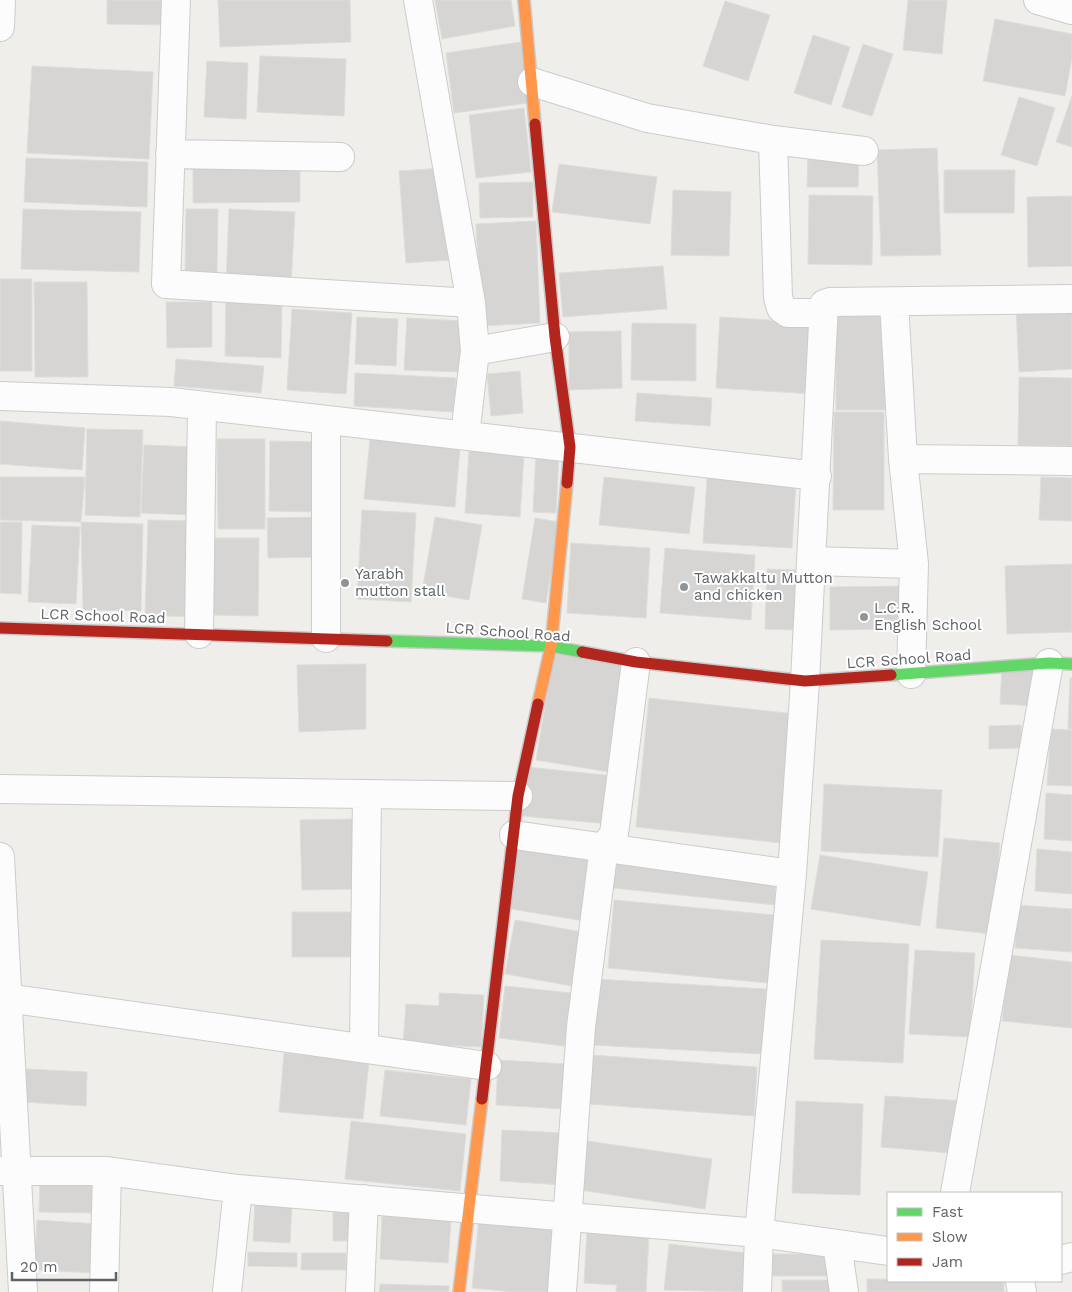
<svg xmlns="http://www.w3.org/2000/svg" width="1072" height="1292" font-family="'Work Sans',sans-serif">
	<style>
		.building { fill: #d6d5d3; stroke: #deddd9 }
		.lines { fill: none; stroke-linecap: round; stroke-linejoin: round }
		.street-casing { stroke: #cbcccc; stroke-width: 30 }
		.fast-casing { stroke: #cacacb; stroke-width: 14 }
		.slow-casing { stroke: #cacacb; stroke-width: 14 }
		.jam-casing { stroke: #cacacb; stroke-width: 14 }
		.street { stroke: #fdfcfc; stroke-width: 28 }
		.fast { stroke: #63d668; stroke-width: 11 }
		.slow { stroke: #ff974d; stroke-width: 11 }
		.jam { stroke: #b3261e; stroke-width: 11 }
		.poi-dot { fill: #919496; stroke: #fff; stroke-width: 2 }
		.labels { text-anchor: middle; stroke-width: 4; stroke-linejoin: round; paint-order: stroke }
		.poi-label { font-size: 15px; fill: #5f6368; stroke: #fff; text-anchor: start }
		.street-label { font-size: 15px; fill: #5f6368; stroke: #fff }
	</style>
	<rect width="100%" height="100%" fill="#efeeea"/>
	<path class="building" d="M 107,0 L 169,0 L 168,25 L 107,24 Z
		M 218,0 L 350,0 L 351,42 L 220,47 Z
		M 435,0 L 511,0 L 515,26 L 442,39 Z
		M 908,0 L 947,0 L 942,54 L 903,50 Z
		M 725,1 L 770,15 L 748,81 L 703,66 Z
		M 995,19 L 1072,34 L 1072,58 L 1065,96 L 983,81 Z
		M 813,35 L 850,47 L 831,105 L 794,93 Z
		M 521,42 L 529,103 L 454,113 L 446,53 Z
		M 863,44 L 893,54 L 872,116 L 842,107 Z
		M 260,56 L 346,59 L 344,116 L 257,112 Z
		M 207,61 L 248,63 L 246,119 L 204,117 Z
		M 32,66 L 153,72 L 149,159 L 27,153 Z
		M 1072,96 L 1072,147 L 1056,142 Z
		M 1019,97 L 1055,108 L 1037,166 L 1001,155 Z
		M 524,108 L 531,172 L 476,178 L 469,115 Z
		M 937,148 L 941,255 L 881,256 L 877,150 Z
		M 808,155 L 859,156 L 858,187 L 807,187 Z
		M 300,157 L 300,202 L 193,203 L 193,158 Z
		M 26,158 L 148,162 L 147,207 L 24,202 Z
		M 559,164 L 657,177 L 650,224 L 552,212 Z
		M 444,168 L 451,260 L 406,263 L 399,171 Z
		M 944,170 L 1015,170 L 1014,213 L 944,213 Z
		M 533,182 L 533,217 L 480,218 L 479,183 Z
		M 673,190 L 731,192 L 729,256 L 671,255 Z
		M 809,195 L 873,196 L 872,265 L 808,264 Z
		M 1072,196 L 1072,266 L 1028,267 L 1027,197 Z
		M 23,209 L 141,212 L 139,272 L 21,269 Z
		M 186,209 L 218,209 L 217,273 L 185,273 Z
		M 229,209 L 295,212 L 291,286 L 226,283 Z
		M 536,221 L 540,323 L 481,326 L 476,224 Z
		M 663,266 L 667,309 L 563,317 L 559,273 Z
		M 0,279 L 32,279 L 32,371 L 0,371 Z
		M 34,282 L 87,282 L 88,377 L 35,377 Z
		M 226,296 L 282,298 L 281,358 L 225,356 Z
		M 166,302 L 212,302 L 212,347 L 167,348 Z
		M 1072,306 L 1072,369 L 1019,372 L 1016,308 Z
		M 292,309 L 352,313 L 346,394 L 287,390 Z
		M 836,309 L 885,309 L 885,410 L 836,410 Z
		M 357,317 L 398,319 L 396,366 L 355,364 Z
		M 720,317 L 818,323 L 813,394 L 716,388 Z
		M 407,318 L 464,321 L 461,372 L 404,370 Z
		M 632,323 L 696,324 L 696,381 L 631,380 Z
		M 621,331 L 622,388 L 569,390 L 569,332 Z
		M 176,359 L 264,366 L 261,393 L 174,386 Z
		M 520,371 L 523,413 L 491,416 L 487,374 Z
		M 355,373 L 456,378 L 454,412 L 354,406 Z
		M 1019,377 L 1072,378 L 1072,446 L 1018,445 Z
		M 637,393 L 712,398 L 710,426 L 635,421 Z
		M 834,412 L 884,412 L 884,510 L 833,510 Z
		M 0,421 L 85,428 L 82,470 L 0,464 Z
		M 87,429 L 143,430 L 140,517 L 85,515 Z
		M 217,439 L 265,439 L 265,529 L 218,529 Z
		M 370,439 L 460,447 L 455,507 L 364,499 Z
		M 270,441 L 319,442 L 318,512 L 269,511 Z
		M 144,445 L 198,447 L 195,515 L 141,513 Z
		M 469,451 L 524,454 L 520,517 L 465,513 Z
		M 536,452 L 559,453 L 556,513 L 533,512 Z
		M 0,477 L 85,477 L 81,522 L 0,520 Z
		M 604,477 L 695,487 L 689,534 L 599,525 Z
		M 1041,477 L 1072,478 L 1072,521 L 1039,520 Z
		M 707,478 L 796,482 L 792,548 L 703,543 Z
		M 362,510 L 416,513 L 411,602 L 357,599 Z
		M 321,517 L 322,557 L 268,558 L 267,518 Z
		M 435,517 L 482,525 L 469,600 L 422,592 Z
		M 535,518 L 559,522 L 546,603 L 522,599 Z
		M 148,520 L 197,521 L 194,617 L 145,615 Z
		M 0,522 L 22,522 L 21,594 L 0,593 Z
		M 81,522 L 143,524 L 141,611 L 83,610 Z
		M 32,525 L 80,527 L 76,604 L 28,602 Z
		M 212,538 L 259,538 L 258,616 L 212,615 Z
		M 571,543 L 650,548 L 646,618 L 567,613 Z
		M 665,548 L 755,555 L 751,620 L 660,613 Z
		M 1072,564 L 1072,632 L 1007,634 L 1005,566 Z
		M 767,569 L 799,570 L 796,630 L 765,629 Z
		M 905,586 L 906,629 L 830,630 L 830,587 Z
		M 554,653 L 627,665 L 609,772 L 536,760 Z
		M 366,664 L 366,729 L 299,732 L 297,665 Z
		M 1002,668 L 1037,670 L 1036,706 L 1000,704 Z
		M 1070,678 L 1072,678 L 1072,729 L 1068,729 Z
		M 649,698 L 795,714 L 781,843 L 636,827 Z
		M 1021,725 L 1022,748 L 989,749 L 989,726 Z
		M 1051,729 L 1072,730 L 1072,786 L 1047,785 Z
		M 527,767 L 614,776 L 609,824 L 522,816 Z
		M 824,784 L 942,790 L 938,857 L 821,851 Z
		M 1046,793 L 1072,795 L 1072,841 L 1044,839 Z
		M 355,819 L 357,889 L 302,890 L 300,820 Z
		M 944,838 L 1000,843 L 992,934 L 936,928 Z
		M 520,846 L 595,855 L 584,921 L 505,908 Z
		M 1037,849 L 1072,852 L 1072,894 L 1035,891 Z
		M 820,855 L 928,872 L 920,926 L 811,909 Z
		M 618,859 L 775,879 L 775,905 L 613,888 Z
		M 614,900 L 774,915 L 768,983 L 608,968 Z
		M 1018,905 L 1072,909 L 1072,952 L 1015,948 Z
		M 292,912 L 359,912 L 359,957 L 292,957 Z
		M 515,920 L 582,932 L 572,986 L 505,974 Z
		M 821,940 L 909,944 L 903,1063 L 814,1059 Z
		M 915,950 L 975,953 L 970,1037 L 909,1034 Z
		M 1009,955 L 1072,962 L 1072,1028 L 1002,1021 Z
		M 596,979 L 766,989 L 763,1054 L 592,1045 Z
		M 505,986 L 571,993 L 564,1046 L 499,1038 Z
		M 439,993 L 484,995 L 481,1047 L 403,1043 L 406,1004 L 439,1006 Z
		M 284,1053 L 369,1061 L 363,1119 L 279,1112 Z
		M 592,1055 L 757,1067 L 754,1116 L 589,1104 Z
		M 498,1060 L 567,1064 L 564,1109 L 496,1105 Z
		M 26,1069 L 87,1072 L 86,1106 L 24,1102 Z
		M 385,1070 L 471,1079 L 466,1125 L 380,1116 Z
		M 885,1096 L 965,1101 L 961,1154 L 881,1147 Z
		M 796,1101 L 863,1104 L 860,1195 L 792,1193 Z
		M 351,1121 L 466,1134 L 460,1191 L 345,1179 Z
		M 502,1130 L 566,1133 L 563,1185 L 500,1181 Z
		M 587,1141 L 712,1159 L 705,1209 L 580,1190 Z
		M 40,1175 L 95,1177 L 95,1213 L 39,1212 Z
		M 255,1202 L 292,1204 L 290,1243 L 253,1241 Z
		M 333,1212 L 349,1212 L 349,1241 L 333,1241 Z
		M 382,1216 L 451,1220 L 448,1263 L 380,1259 Z
		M 479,1218 L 560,1227 L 553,1292 L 513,1292 L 472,1288 Z
		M 37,1220 L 98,1224 L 95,1273 L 34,1270 Z
		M 587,1231 L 649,1236 L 646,1292 L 616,1292 L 617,1285 L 584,1283 Z
		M 669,1244 L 746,1253 L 742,1292 L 664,1290 Z
		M 248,1252 L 297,1253 L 297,1267 L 248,1266 Z
		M 302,1253 L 346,1253 L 346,1270 L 301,1270 Z
		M 772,1254 L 832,1254 L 832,1276 L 772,1276 Z
		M 867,1279 L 1004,1281 L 1004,1292 L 867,1292 Z
		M 782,1280 L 839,1280 L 839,1292 L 782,1292 Z
		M 380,1284 L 449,1286 L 449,1292 L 379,1292 Z"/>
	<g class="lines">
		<g class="street-casing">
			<path id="street" d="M 176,0 L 166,284 L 471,303 L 475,351 L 555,337
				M 418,0 L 471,303
				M 1038,0 L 1072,10
				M 0,27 L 1,0
				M 532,82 L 647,118 L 773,140 L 864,151
				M 773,140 L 778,297 L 781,308 L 788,313 L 823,313
				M 170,154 L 340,157
				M 894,302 L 903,459
				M 0,396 L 171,402 L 817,476
				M 465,435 L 475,351
				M 812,561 L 914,564 L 903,459 L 1072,461
				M 199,634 L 202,406
				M 326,638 L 326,420
				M 911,674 L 914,564
				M 0,789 L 518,796
				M 514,835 L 792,874
				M 0,857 L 23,1292
				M 0,997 L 487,1066
				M 364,1048 L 367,794
				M 0,1171 L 107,1171 L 238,1189 L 759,1233 L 888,1251
				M 955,1193 L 1049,663
				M 837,1244 L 844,1292
				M 1061,1260 L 1072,1257
				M 1020,1281 L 1022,1292
				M 104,1292 L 107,1171
				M 227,1292 L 238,1189
				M 360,1292 L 364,1199
				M 562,1292 L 581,1027 L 604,847 L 614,834 L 636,662
				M 757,1292 L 759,1233 L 792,874 L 805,681 L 824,304 L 830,302 L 1072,299"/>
		</g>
		<g class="fast-casing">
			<path id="fast" d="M 387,641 L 551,646 L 582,652
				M 891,675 L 1049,663 L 1072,664"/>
		</g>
		<g class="slow-casing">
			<path id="slow" d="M 524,0 L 535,124
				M 538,704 L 551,646 L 567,483
				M 459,1292 L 482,1099"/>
		</g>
		<g class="jam-casing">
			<path id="jam" d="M 535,124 L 555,337 L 570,447 L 567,483
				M 0,628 L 387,641
				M 582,652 L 636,662 L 805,681 L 891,675
				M 482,1099 L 518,796 L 538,704"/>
		</g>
		<use href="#street" class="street"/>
		<use href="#fast" class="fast"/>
		<use href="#slow" class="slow"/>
		<use href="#jam" class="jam"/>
	</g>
	<g class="poi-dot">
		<circle cx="345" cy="583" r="5"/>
		<circle cx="684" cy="587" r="5"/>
		<circle cx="864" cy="617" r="5"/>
	</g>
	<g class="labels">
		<g class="poi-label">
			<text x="355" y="579">Yarabh<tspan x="355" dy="17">mutton stall</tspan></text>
			<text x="694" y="583">Tawakkaltu Mutton<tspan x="694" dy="17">and chicken</tspan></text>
			<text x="874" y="613">L.C.R.<tspan x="874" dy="17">English School</tspan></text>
		</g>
		<g class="street-label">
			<text transform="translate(103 616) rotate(2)" y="5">LCR School Road</text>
			<text transform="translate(508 632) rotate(4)" y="5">LCR School Road</text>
			<text transform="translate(909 659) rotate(-4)" y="5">LCR School Road</text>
		</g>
	</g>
	<rect x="887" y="1192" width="175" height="90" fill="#ffffff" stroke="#bfc1c3"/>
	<rect x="897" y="1208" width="25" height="8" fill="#63d668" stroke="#bfc1c3"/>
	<text x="932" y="1217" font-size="15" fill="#5f6368">Fast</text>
	<rect x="897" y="1233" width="25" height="8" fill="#ff974d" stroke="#bfc1c3"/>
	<text x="932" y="1242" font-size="15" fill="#5f6368">Slow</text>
	<rect x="897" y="1258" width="25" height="8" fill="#b3261e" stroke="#bfc1c3"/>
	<text x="932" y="1267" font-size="15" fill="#5f6368">Jam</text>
	<path d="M12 1272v8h104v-8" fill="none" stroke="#5f6368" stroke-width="2.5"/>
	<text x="20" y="1272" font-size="15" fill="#5f6368" stroke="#ffffff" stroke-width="4" paint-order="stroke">20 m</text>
</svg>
